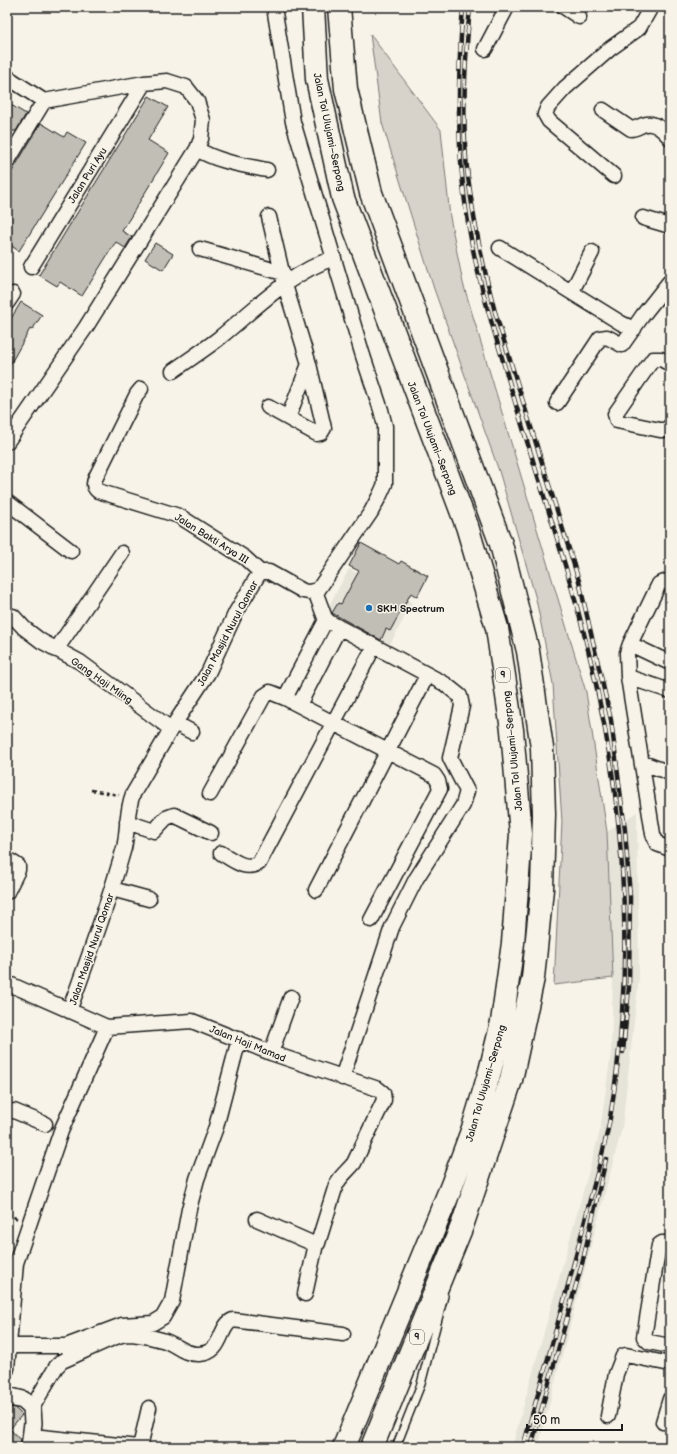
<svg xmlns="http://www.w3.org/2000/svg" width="677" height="1454" font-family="'Balsamiq Sans',sans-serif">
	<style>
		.built { fill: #e6e3d9 }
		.green { fill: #d7d3cb; stroke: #7a7874 }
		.building { fill: #c0beb5; stroke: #1c1c1c }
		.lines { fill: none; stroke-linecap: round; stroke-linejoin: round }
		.service-casing { stroke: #1c1c1c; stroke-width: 10 }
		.minor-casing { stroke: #1c1c1c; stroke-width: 17 }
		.tertiary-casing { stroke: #1c1c1c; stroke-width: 20 }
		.motorway-casing { stroke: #1c1c1c; stroke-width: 25 }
		.path { stroke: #1c1c1c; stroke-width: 2.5; stroke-dasharray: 4 3; stroke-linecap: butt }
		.service { stroke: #f7f3e8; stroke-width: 7 }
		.minor { stroke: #f7f3e8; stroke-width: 14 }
		.tertiary { stroke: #f7f3e8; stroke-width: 17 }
		.motorway { stroke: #f7f3e8; stroke-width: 22 }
		.rail-casing { stroke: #1c1c1c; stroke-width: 4.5 }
		.rail { stroke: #f7f3e8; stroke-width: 3; stroke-dasharray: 9; stroke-linecap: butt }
		.poi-dot { fill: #1f6fb2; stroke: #f7f3e8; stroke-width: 1.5 }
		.labels { text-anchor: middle; stroke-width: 3; stroke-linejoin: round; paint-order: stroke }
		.shield { fill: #f7f3e8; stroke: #5e5c59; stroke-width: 1 }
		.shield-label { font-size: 9px; font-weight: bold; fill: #1c1c1c }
		.street-label { font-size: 10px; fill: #1c1c1c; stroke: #f7f3e8 }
		.poi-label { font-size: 10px; font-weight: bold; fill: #1c1c1c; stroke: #f7f3e8; text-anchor: start }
	</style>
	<rect width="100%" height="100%" fill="#f7f3e8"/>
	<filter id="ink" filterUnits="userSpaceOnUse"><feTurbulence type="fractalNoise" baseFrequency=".025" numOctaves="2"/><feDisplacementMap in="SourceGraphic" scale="8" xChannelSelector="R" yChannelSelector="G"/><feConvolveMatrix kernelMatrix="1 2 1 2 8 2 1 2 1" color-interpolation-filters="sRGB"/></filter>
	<g filter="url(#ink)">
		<path class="built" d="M 349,569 L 412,603 L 386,652 L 325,613 Z
			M 637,812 L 639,978 L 622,1128 L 538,1447 L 512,1447 L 600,1131 L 611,1053 L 613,978 L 607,832 Z"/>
		<path class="green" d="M 370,34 L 441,130 L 450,217 L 463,283 L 586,692 L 607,832 L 613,978 L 554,985 L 562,822 L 553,684 L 536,599 L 499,471 L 434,289 L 382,123 Z"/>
		<path class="building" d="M 149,96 L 168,107 L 148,140 L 169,153 L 122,231 L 132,237 L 125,248 L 116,242 L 113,246 L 82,296 L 60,282 L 57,286 L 39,275 Z
			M 11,105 L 26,114 L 16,131 L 7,131 L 7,111 Z
			M 41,123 L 64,137 L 67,132 L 86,143 L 19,251 L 7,243 L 7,180 Z
			M 155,243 L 173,254 L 163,270 L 145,259 Z
			M 21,302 L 42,315 L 32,330 L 30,329 L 7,370 L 7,325 Z
			M 361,543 L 399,564 L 401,561 L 428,576 L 417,597 L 411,593 L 390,631 L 386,629 L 381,640 L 332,613 L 338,603 L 341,604 L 359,571 L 349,566 Z
			M 7,1406 L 15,1408 L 22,1415 L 10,1429 L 21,1441 L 20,1447 L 7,1447 Z"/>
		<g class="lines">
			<g class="service-casing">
				<path id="service" d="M 396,1447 L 421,1384 L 444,1296"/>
			</g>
			<g class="minor-casing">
				<path id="minor" d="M 564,7 L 579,17
					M 485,49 L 507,7
					M 7,77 L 44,101 L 144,83 L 167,81 L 186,87 L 197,101 L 203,120 L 201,139 L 197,149 L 86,327 L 7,442
					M 603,110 L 631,129 C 636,129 641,125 646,124 C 655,122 665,131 670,138
					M 197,149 C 218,162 243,165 267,170
					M 7,162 L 44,101
					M 614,176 L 549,121 L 545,114 L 548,107 L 565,88 L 611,48 L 639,28 L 651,7
					M 643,218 L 670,226
					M 500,248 L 621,323 L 634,329
					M 200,249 L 283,273
					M 31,267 L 144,83
					M 572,291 L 592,252
					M 7,303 L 13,294
					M 670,364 L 661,359 L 653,359 L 615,414 L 617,421 L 660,430 L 666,430 L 670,426
					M 173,371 C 188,360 204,350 218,339 C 255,309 289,273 334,258
					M 141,389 L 137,394 L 96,477 C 93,483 93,487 98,491 L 179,516 L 245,558 L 260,572
					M 557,403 L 600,338 L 607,337 L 622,345 L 643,315 L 670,281
					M 268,407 L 317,434 L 321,433 L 324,428 L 309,364 L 285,285 L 269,217
					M 288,418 L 309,364
					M 7,502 L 71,551
					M 260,572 L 269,572 L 303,591 L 308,592 L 318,590 L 371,512 L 380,495 L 385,484 L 385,426 L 381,410 L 363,356 L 293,122 L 274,7
					M 670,580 L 659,584 L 630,644 L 627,653 L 628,677 L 653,834 L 657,844 L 670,849
					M 315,591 L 325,618 L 329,622 L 445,684 L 460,696 L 462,706 L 450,758 L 467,791 L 463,805 L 416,879 L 392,927 L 342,1078
					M 13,616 L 24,628 L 41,641 L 80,662 L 171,729
					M 630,644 L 670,663
					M 56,650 L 122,553
					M 628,677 L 670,691
					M 285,698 L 434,775 L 438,781 L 440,789 L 371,920
					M 299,705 L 339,628
					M 175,723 L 192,732
					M 643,763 L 670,773
					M 210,794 L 264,696 L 270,692 L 285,698 L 326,620
					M 127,822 L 154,831 L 166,818 L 174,815 L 211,833
					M 221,853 C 233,860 245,871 259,863 L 369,656
					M 7,859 L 18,866 L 18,870 L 7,892
					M 112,889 L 149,899
					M 316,890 L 423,683
					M 7,983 L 107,1027 L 192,1021 L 271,1053 L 378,1089 L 383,1093 L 384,1100 L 354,1163 C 347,1172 341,1175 336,1185 L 318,1243 L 314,1244 L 257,1219
					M 69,1011 C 89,957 108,904 124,848 C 128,831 126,811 133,794 L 171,729 L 208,673 L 236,612 L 260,572
					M 271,1053 L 291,997
					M 14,1111 L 45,1124
					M 670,1243 L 662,1243 L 659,1245 L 644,1337 L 649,1342 L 670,1346
					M 305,1294 L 316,1244
					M 8,1346 L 66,1346 L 122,1325 L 153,1323 L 163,1317 L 172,1301 L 189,1209 L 197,1179 L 216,1127 L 239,1039
					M 7,1369 L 16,1263 L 61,1131 L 107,1027
					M 32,1408 L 56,1367 L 62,1361 C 75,1356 115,1335 126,1334 C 138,1334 151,1337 162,1340 C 175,1343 184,1355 199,1354 C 224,1353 218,1326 233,1320 L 343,1334
					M 608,1416 L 616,1374 L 623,1356 L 626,1355 L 670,1364
					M 663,1422 L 670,1399
					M 32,1436 L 138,1447
					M 140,1447 L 149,1408"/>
			</g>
			<g class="tertiary-casing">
				<path id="tertiary" d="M 7,1396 L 23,1400 L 32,1408 L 33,1423 L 30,1447"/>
			</g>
			<g class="motorway-casing">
				<path id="motorway" d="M 313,7 L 317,79 L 343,198 L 467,526 L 497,628 L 512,730 L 521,834 L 513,943 L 502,1022 L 490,1071 L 473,1128 L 452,1185 L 344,1447
					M 339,7 L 346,89 L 371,193 L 501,544 L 528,651 L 542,748 L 544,814 L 542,889 L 533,978 L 511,1080 L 462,1226 L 372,1447"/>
			</g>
			<path class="path" d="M 91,790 L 119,795
				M 7,1214 L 18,1219"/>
			<use href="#service" class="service"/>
			<use href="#minor" class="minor"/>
			<use href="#tertiary" class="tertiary"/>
			<use href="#motorway" class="motorway"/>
			<g class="rail-casing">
				<path id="rail" d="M 463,7 C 457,81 456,155 469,228 C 477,277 492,324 506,371 C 536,476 573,578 596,684 C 627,825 634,975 610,1118 C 605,1147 596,1176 589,1204 C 569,1286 546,1366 523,1447
					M 470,7 C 465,60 461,124 468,177 C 474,223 483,267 495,312 L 579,581 L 611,720 L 625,830 L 630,897 L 629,987 L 623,1052
					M 531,1447 L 583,1260 L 606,1159"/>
			</g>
			<use href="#rail" class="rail"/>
		</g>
	</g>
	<circle class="poi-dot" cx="369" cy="608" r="4"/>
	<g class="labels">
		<g class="shield">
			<rect x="496" y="668" width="14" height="14" rx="3"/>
			<rect x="410" y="1330" width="14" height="14" rx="3"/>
		</g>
		<g class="shield-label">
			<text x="503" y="678">9</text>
			<text x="417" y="1340">9</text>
		</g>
		<g class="street-label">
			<text transform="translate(330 132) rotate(78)" y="4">Jalan Tol Ulujami–Serpong</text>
			<text transform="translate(87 175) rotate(-58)" y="4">Jalan Puri Ayu</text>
			<text transform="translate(433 438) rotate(69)" y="4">Jalan Tol Ulujami–Serpong</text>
			<text transform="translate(212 538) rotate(32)" y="4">Jalan Bakti Arya III</text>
			<text transform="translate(227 633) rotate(-62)" y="4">Jalan Masjid Nurul Qomar</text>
			<text transform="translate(102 680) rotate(35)" y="4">Gang Haji Miing</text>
			<text transform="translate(512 751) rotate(-96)" y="4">Jalan Tol Ulujami–Serpong</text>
			<text transform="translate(91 949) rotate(-71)" y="4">Jalan Masjid Nurul Qomar</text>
			<text transform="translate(248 1043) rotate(22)" y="4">Jalan Haji Mamad</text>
			<text transform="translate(485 1083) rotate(-74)" y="4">Jalan Tol Ulujami–Serpong</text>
		</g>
		<g class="poi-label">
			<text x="377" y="612">SKH Spectrum</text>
		</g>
	</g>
	<rect width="677" height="1454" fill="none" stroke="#f7f3e8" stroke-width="24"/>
	<rect x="12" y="12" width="653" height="1430" fill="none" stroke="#1c1c1c" stroke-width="1.5" filter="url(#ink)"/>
	<path d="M527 1424v6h95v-6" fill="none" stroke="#1c1c1c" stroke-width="2"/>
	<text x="533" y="1424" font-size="12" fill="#1c1c1c" stroke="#f7f3e8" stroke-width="3" paint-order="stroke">50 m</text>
</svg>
